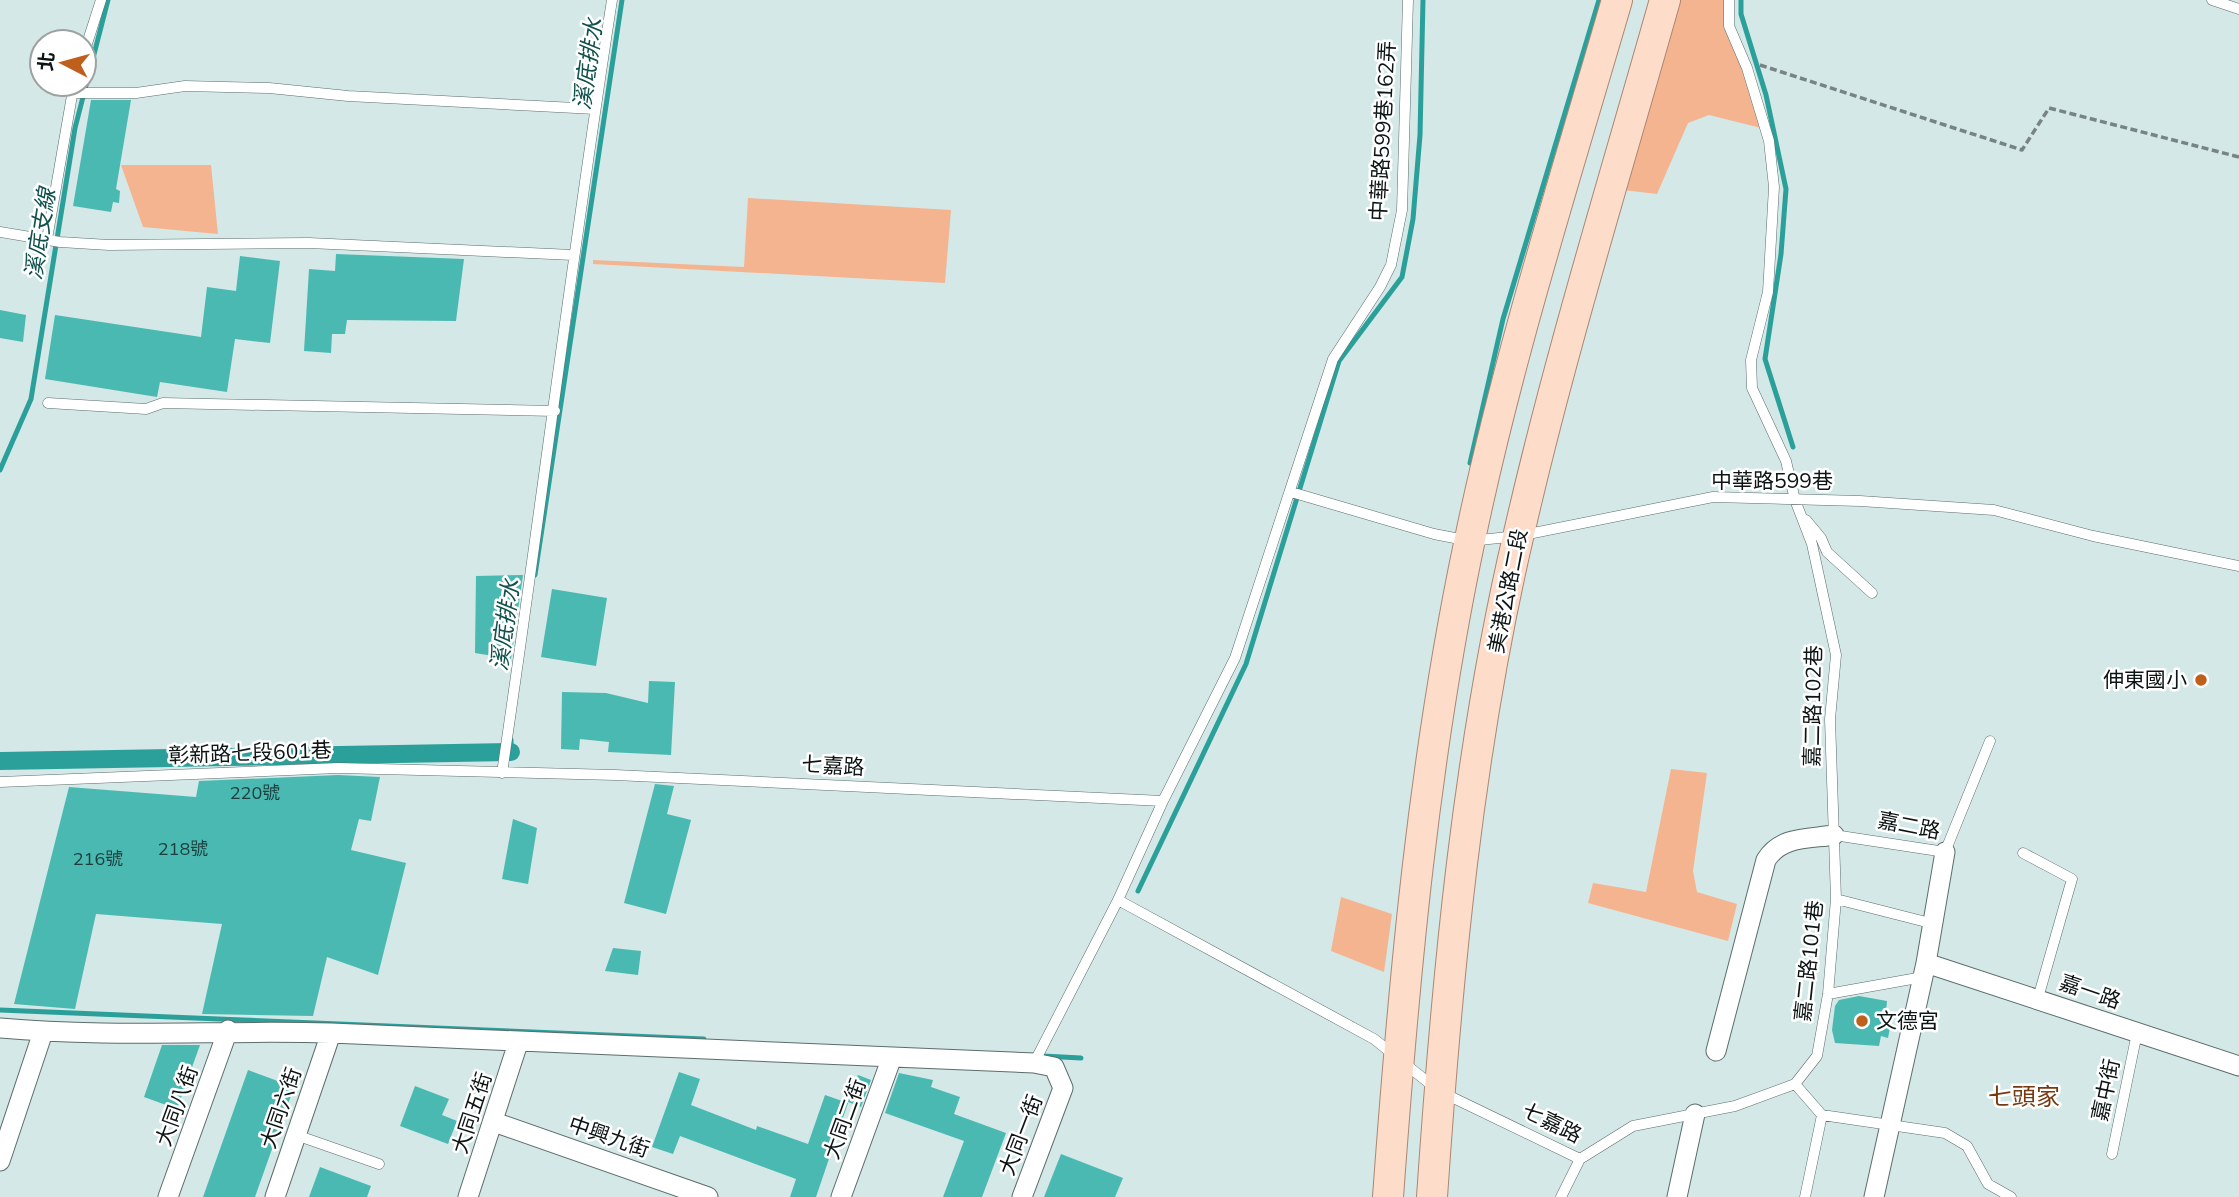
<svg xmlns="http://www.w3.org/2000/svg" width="2239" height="1197" font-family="Mulish,'Noto Sans TC',sans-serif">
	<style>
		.green { fill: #f5b490 }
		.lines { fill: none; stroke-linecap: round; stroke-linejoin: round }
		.stream { stroke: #2ba09a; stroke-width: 5 }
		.canal { stroke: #2ba09a; stroke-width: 18 }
		.building { fill: #4ab9b2 }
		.lane-casing { stroke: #5b6d6b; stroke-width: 11 }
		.street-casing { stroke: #5b6d6b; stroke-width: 21 }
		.primary-casing { stroke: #aa8773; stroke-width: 32 }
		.path { stroke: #768584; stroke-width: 3.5; stroke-dasharray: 7 3.5; stroke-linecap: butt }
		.lane { stroke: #fff; stroke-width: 10 }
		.street { stroke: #fff; stroke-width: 19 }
		.primary { stroke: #fedcca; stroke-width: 30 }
		.poi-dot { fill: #bf5f1c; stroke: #fff; stroke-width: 2.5 }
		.labels { text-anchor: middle; stroke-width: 5; stroke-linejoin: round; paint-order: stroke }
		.number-label { font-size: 18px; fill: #1c3e3c }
		.street-label { font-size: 21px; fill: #0d1514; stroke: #fff }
		.poi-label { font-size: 21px; fill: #0d1514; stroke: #fff; text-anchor: end }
		.water-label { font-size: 23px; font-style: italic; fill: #10514d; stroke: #fff }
		.quarter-label { font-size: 24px; fill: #773910; stroke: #fff }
	</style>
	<rect width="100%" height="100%" fill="#d4e8e7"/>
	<path class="green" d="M 1673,0 L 1729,0 L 1730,16 L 1769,130 L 1709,115 L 1688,123 L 1657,194 L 1623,190 Z
		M 121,165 L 211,165 L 218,234 L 143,227 Z
		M 748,198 L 951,210 L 945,283 L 593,264 L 593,260 L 744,267 Z
		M 1671,769 L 1707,773 L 1693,871 L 1697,892 L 1737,904 L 1728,941 L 1588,903 L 1593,883 L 1646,892 Z
		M 1341,897 L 1392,914 L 1384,972 L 1331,951 Z"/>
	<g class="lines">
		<path class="stream" d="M 1741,0 L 1741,14 L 1766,95 L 1786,189 L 1781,254 L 1765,359 L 1793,447
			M 1470,463 L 1503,319 L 1599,0
			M 0,470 L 31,399 L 75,128 L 108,0
			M 535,575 L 622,0
			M 511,740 L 511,752
			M 1138,891 L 1246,664 L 1339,361 L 1402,277 L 1413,219 L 1420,135 L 1423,0
			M 0,1010 L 704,1039
			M 1043,1056 L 1081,1058"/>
		<path class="canal" d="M 0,761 L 511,752"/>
	</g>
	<path class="building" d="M 91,100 L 131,100 L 116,189 L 120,191 L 119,203 L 113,202 L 111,212 L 73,206 Z
		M 336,254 L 464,259 L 456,321 L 347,320 L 345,334 L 332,334 L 331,353 L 304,351 L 309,269 L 335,271 Z
		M 240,256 L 280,261 L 270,343 L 235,339 L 227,392 L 160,382 L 157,397 L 45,379 L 55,315 L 201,337 L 207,287 L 236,291 Z
		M 0,310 L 26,315 L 23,342 L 0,338 Z
		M 523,575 L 511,659 L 475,653 L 476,576 Z
		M 552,589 L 607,598 L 596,666 L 541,657 Z
		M 649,681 L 675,682 L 671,755 L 608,752 L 609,742 L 580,739 L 579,750 L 561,749 L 562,692 L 606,693 L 648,703 Z
		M 338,775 L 380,777 L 371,821 L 359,819 L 351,850 L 406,863 L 378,975 L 327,957 L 313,1016 L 202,1014 L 222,924 L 96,914 L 75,1009 L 14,1004 L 69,787 L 196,797 L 199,781 Z
		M 655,784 L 674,786 L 667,814 L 691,820 L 666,914 L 624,903 Z
		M 513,819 L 537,828 L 528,884 L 502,879 Z
		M 613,948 L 641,951 L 638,975 L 605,971 Z
		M 1859,996 L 1887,1001 L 1886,1012 L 1893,1013 L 1888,1038 L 1881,1036 L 1879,1046 L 1835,1043 L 1832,1030 L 1835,1006 L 1839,1000 Z
		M 162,1045 L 200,1045 L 177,1109 L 144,1097 Z
		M 248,1070 L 294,1087 L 255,1197 L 203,1197 Z
		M 679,1072 L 700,1079 L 691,1105 L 756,1130 L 757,1126 L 808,1144 L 825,1095 L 848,1103 L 816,1197 L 790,1197 L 796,1179 L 680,1136 L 673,1154 L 652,1147 Z
		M 899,1073 L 933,1080 L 931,1087 L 960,1097 L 954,1114 L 1006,1133 L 982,1197 L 943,1197 L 964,1141 L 885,1113 Z
		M 858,1075 L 871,1080 L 861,1107 L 848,1102 Z
		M 415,1086 L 449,1099 L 442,1115 L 457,1121 L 448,1144 L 400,1126 Z
		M 1061,1154 L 1123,1178 L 1115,1197 L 1044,1197 Z
		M 320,1167 L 371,1186 L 367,1197 L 309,1197 Z"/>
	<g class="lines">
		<g class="lane-casing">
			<path id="lane" d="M 2212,0 L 2239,9
				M 84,53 L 101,0
				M 71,93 L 136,93 L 185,86 L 269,88 L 348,96 L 595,109
				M 0,232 L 60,242 L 109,245 L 309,243 L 573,255
				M 47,239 L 74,84
				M 48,403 L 146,409 L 163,403 L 555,411
				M 1291,492 L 1434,534 L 1470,541 L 1518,536 L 1713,497 L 1860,501 L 1994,510 L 2093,536 L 2239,566
				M 1806,520 L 1821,538 L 1827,552 L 1872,593
				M 502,773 C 540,515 572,257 612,0
				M 0,782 L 338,768 L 615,775 L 1163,801
				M 1834,835 L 1945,852 L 1990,741
				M 2023,853 L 2072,879 L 2038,998
				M 1836,899 L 1934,924
				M 1118,900 L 1374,1039 L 1439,1091 L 1580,1159 L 1633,1126 L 1735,1106 L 1795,1084 L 1817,1056 L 1828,994 L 1836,899 L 1830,719 L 1836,655 L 1812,544 L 1795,500 L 1786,461 L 1752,388 L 1751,360 L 1768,292 L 1774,187 L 1769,141 L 1747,68 L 1729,26 L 1729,0
				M 1828,994 L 1923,977
				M 1034,1063 L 1118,900 L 1163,801 L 1235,658 L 1333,359 L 1380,287 L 1391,265 L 1402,210 L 1408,0
				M 1795,1084 L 1822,1115 L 1945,1133 L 1967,1146 L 1988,1184 L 2011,1197
				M 296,1135 L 379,1164
				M 2112,1154 L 2137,1033
				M 1561,1197 L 1580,1159
				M 1805,1197 L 1822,1115"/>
		</g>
		<g class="street-casing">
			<path id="street" d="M 1926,963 L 2239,1066
				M 0,1028 C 109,1038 221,1030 331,1033 L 1034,1063 L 1054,1067 L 1063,1088 L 1022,1197
				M 1716,1051 L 1766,860 C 1781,836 1808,839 1834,835
				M 494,1122 L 708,1197
				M 0,1161 L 43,1032
				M 168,1197 L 228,1030
				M 275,1197 L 331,1033
				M 468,1197 L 518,1043
				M 841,1197 L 892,1057
				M 1677,1197 L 1695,1114
				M 1874,1197 L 1926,963 L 1945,852"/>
		</g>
		<g class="primary-casing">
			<path id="primary" d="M 1388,1197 C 1404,977 1424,756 1470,539 C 1508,357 1565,179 1617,0
				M 1432,1197 C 1447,976 1468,750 1519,533 C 1560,354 1615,177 1665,0"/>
		</g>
		<path class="path" d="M 1760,65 L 2022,150 L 2049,108 L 2239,157"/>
		<use href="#lane" class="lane"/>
		<use href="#street" class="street"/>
		<use href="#primary" class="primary"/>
	</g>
	<g class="poi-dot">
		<circle cx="2201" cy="680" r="7"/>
		<circle cx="1862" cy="1021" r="7"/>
	</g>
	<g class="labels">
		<g class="number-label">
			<text x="255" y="799">220號</text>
			<text x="183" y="855">218號</text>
			<text x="98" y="865">216號</text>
		</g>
		<g class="street-label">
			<text transform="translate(1383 131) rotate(-87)" y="7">中華路599巷162弄</text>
			<text x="1772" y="488">中華路599巷</text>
			<text transform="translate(1508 591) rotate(-79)" y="7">美港公路二段</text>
			<text transform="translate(1813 706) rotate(-89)" y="7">嘉二路102巷</text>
			<text transform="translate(250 753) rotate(-2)" y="7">彰新路七段601巷</text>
			<text transform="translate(833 766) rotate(3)" y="7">七嘉路</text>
			<text transform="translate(1909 826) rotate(11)" y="7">嘉二路</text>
			<text transform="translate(1809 961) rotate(-84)" y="7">嘉二路101巷</text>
			<text transform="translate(2090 992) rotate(19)" y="7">嘉一路</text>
			<text transform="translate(2106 1090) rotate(-78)" y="7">嘉中街</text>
			<text transform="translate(177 1106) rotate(-70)" y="7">大同八街</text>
			<text transform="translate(281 1108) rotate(-71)" y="7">大同六街</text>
			<text transform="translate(472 1113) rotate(-72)" y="7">大同五街</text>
			<text transform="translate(845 1119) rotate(-70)" y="7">大同二街</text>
			<text transform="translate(1552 1123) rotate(26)" y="7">七嘉路</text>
			<text transform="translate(1021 1135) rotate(-69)" y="7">大同一街</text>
			<text transform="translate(609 1137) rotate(19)" y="7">中興九街</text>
		</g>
		<g class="poi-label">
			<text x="2187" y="687">伸東國小</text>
			<text x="1876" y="1028" text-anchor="start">文德宮</text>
		</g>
		<g class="water-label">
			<text transform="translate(588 64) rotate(-82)" y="8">溪底排水</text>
			<text transform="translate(40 234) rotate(-81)" y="8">溪底支線</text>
			<text transform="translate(505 625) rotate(-82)" y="8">溪底排水</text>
		</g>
		<g class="quarter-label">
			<text x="2024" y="1105">七頭家</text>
		</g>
	</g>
	<g transform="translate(63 63) rotate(276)"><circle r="33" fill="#ffffff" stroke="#9ea1a1" stroke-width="2"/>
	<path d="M0-5L12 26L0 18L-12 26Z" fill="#bf5f1c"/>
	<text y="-10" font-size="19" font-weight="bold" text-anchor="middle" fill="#0d1514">北</text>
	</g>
</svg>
